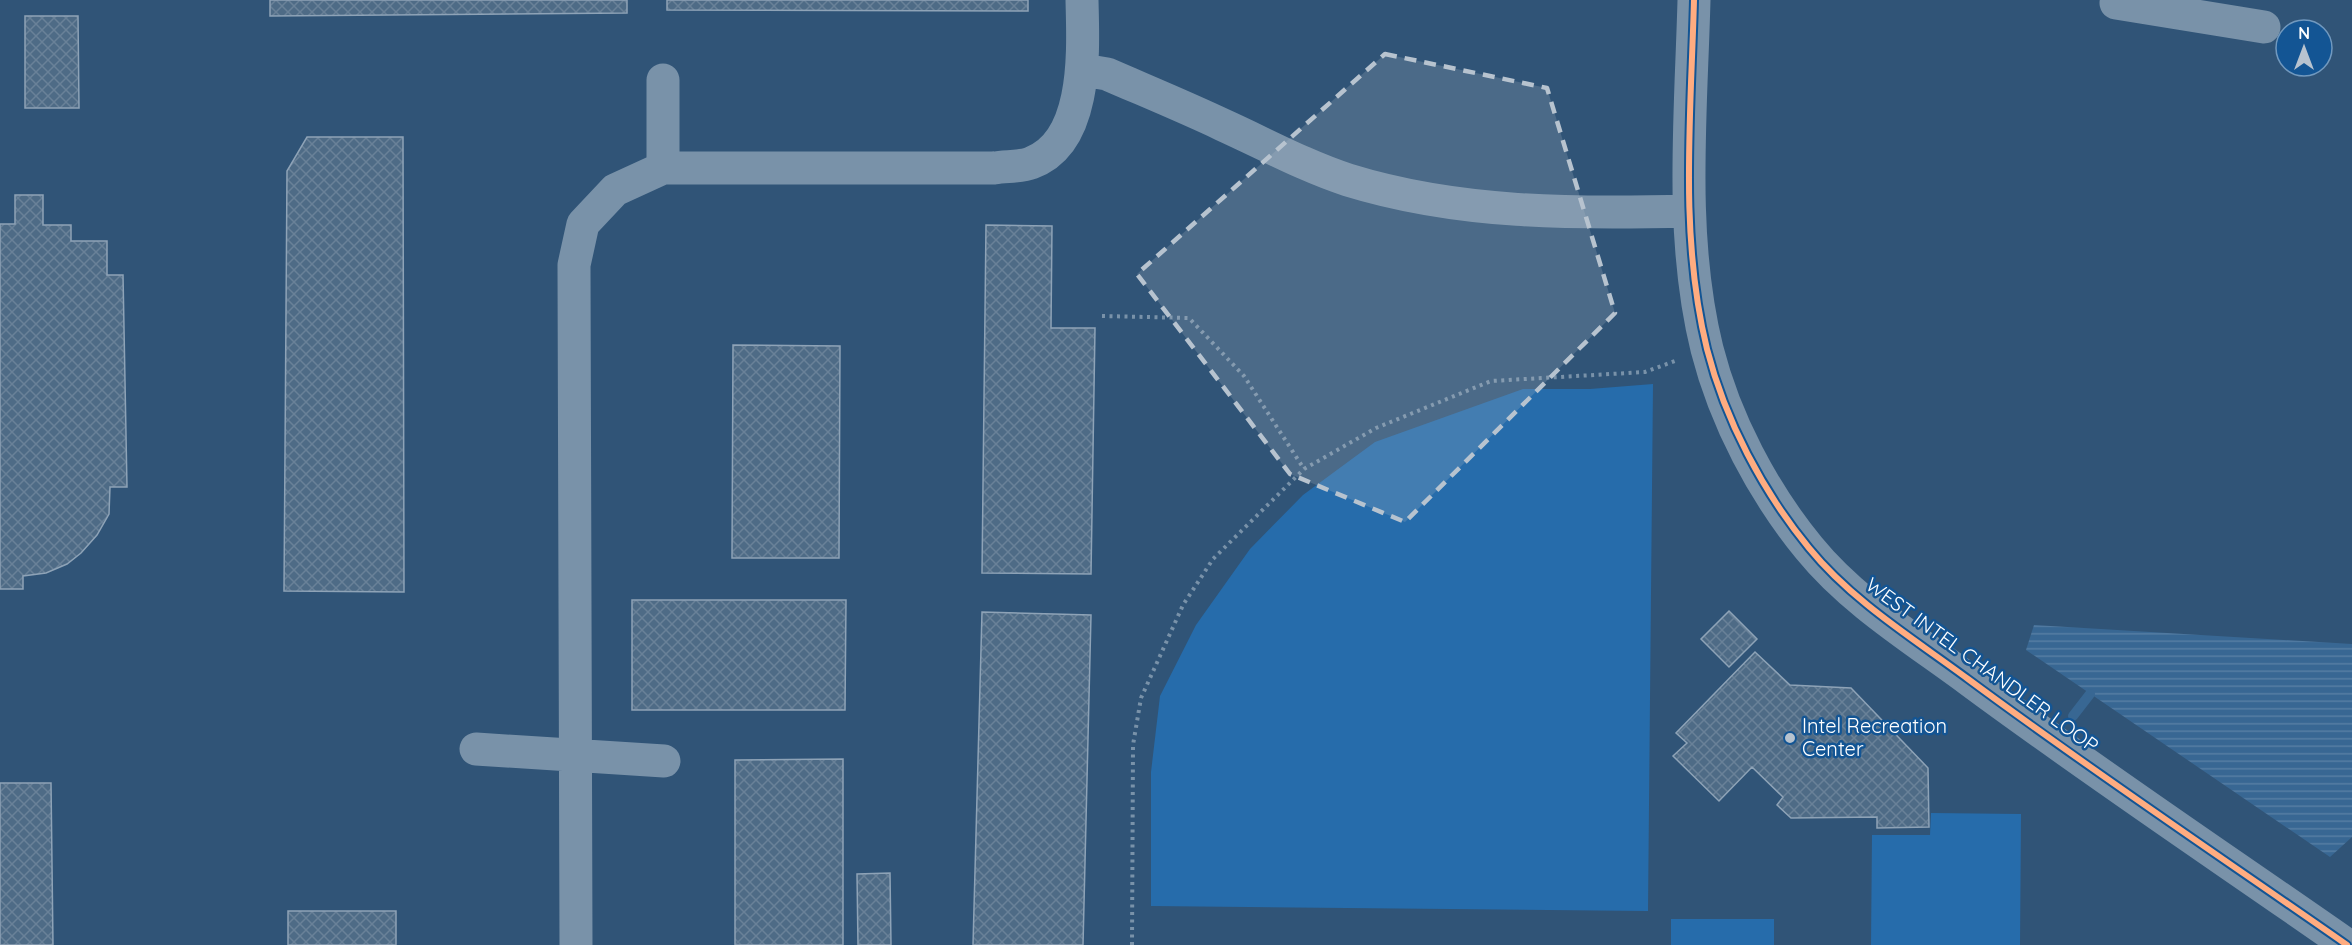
<svg xmlns="http://www.w3.org/2000/svg" width="2352" height="945" font-family="Quicksand,sans-serif">
	<style>
		.park { fill: #266cab }
		.water { fill: url(#water-rules) }
		.lines { fill: none; stroke-linecap: round; stroke-linejoin: round }
		.stream { stroke: #386793; stroke-width: 10 }
		.building { fill: url(#building-cross-hatch); stroke: #8ea3b7; stroke-width: 1.5 }
		.path { stroke: #7992a9; stroke-width: 4; stroke-dasharray: 3 4.5; stroke-linecap: butt }
		.minor { stroke: #7992a9; stroke-width: 33 }
		.cycleway-casing { stroke: #135594; stroke-width: 10 }
		.cycleway { stroke: #ffac80; stroke-width: 6 }
		.marked { fill: #b7c3cf; fill-opacity: 0.2; stroke: #b7c3cf; stroke-width: 4.5; stroke-dasharray: 12 8; stroke-linejoin: round }
		.poi-dot { fill: #b7c3cf; stroke: #135594; stroke-width: 2 }
		.labels { text-anchor: middle; stroke-width: 5; stroke-linejoin: round; paint-order: stroke }
		.street-label { font-size: 20px; fill: #fff; stroke: #135594 }
		.poi-label { font-size: 20px; fill: #fff; stroke: #135594; text-anchor: start }
	</style>
	<defs>
		<pattern id="water-rules" width="6" height="5" patternUnits="userSpaceOnUse" patternTransform="scale(1.5)"><rect width="6" height="5" fill="#386793"/><path d="M0 2.5h6" fill="none" stroke="#567ea3"/></pattern>
		<pattern id="building-cross-hatch" width="8" height="8" patternUnits="userSpaceOnUse" patternTransform="scale(1.5)"><rect width="8" height="8" fill="#4e6b86"/><path d="M0 0l8 8M0 8l8-8" fill="none" stroke="#698198"/></pattern>
	</defs>
	<rect width="100%" height="100%" fill="#305477"/>
	<path class="park" d="M 1653,384 L 1648,911 L 1151,906 L 1151,772 L 1160,696 L 1196,625 L 1250,549 L 1303,495 L 1375,442 L 1523,389 L 1590,389 Z
		M 1931,813 L 2021,814 L 2020,945 L 1871,945 L 1872,835 L 1930,835 Z
		M 1671,919 L 1774,919 L 1774,945 L 1671,945 Z"/>
	<path class="water" d="M 2034,625 L 2352,644 L 2352,837 L 2330,857 L 2026,650 Z"/>
	<g class="lines">
		<path class="stream" d="M 2073,716 L 2090,694"/>
	</g>
	<path class="building" d="M 270,0 L 627,0 L 627,13 L 270,16 Z
		M 667,0 L 1028,0 L 1028,11 L 667,10 Z
		M 25,16 L 78,16 L 79,108 L 25,108 Z
		M 307,137 L 403,137 L 404,592 L 284,591 L 287,171 Z
		M 15,195 L 43,195 L 43,225 L 71,225 L 71,241 L 107,241 L 107,275 L 123,275 L 127,487 L 110,487 L 109,514 L 97,535 L 81,553 L 67,564 L 46,573 L 23,576 L 23,589 L 0,589 L 0,224 L 15,224 Z
		M 986,225 L 1052,226 L 1051,328 L 1095,328 L 1091,574 L 982,573 Z
		M 733,345 L 840,346 L 839,558 L 732,558 Z
		M 632,600 L 846,600 L 845,710 L 632,710 Z
		M 1729,611 L 1757,639 L 1729,667 L 1701,639 Z
		M 982,612 L 1091,615 L 1083,945 L 973,945 Z
		M 1755,652 L 1790,685 L 1851,688 L 1928,768 L 1929,827 L 1877,828 L 1877,817 L 1791,818 L 1777,805 L 1783,797 L 1752,767 L 1719,801 L 1673,756 L 1687,743 L 1676,733 Z
		M 843,759 L 843,945 L 735,945 L 735,760 Z
		M 0,783 L 51,783 L 53,945 L 0,945 Z
		M 890,873 L 891,945 L 858,945 L 857,874 Z
		M 288,911 L 396,911 L 396,945 L 288,945 Z"/>
	<g class="lines">
		<path class="path" d="M 1102,316 L 1189,318 L 1244,376 L 1304,469
			M 1132,945 L 1133,745 L 1141,698 L 1183,605 L 1213,559 L 1304,469 L 1376,428 L 1491,381 L 1645,372 L 1675,361"/>
		<path class="minor" d="M 1694,0 C 1691,115 1679,236 1707,349 C 1725,420 1763,492 1809,548 C 1852,601 1914,639 1968,679 C 2092,771 2221,857 2347,945
			M 2116,3 L 2264,27
			M 1083,70 L 1107,74 C 1146,91 1185,107 1223,125 C 1265,144 1305,166 1348,180 C 1458,214 1575,214 1689,211
			M 663,80 L 663,168
			M 476,749 L 664,761
			M 576,945 L 574,265 L 583,224 L 615,190 L 663,168 L 994,168 C 1006,166 1021,167 1031,163 C 1089,142 1083,48 1082,0"/>
		<g class="cycleway-casing">
			<path id="cycleway" d="M 1694,0 C 1691,115 1679,236 1707,349 C 1725,420 1763,492 1809,548 C 1852,601 1914,639 1968,679 C 2092,771 2221,857 2347,945"/>
		</g>
		<use href="#cycleway" class="cycleway"/>
	</g>
	<path class="marked" d="M 1385,54 L 1547,88 L 1615,313 L 1405,522 L 1290,474 L 1137,274 Z"/>
	<circle class="poi-dot" cx="1790" cy="738" r="6"/>
	<g class="labels">
		<g class="street-label">
			<text transform="translate(1982 665) rotate(36)" y="7">WEST INTEL CHANDLER LOOP</text>
		</g>
		<g class="poi-label">
			<text x="1802" y="733">Intel Recreation<tspan x="1802" dy="23">Center</tspan></text>
		</g>
	</g>
	<g transform="translate(2304 48)"><circle r="28" fill="#135594" stroke="#7199bf" stroke-width="1.5"/>
	<path d="M0-4.5L10 22L0 15L-10 22Z" fill="#b7c3cf"/>
	<text y="-9" font-size="16" font-weight="bold" text-anchor="middle" fill="#ffffff">N</text>
	</g>
</svg>
